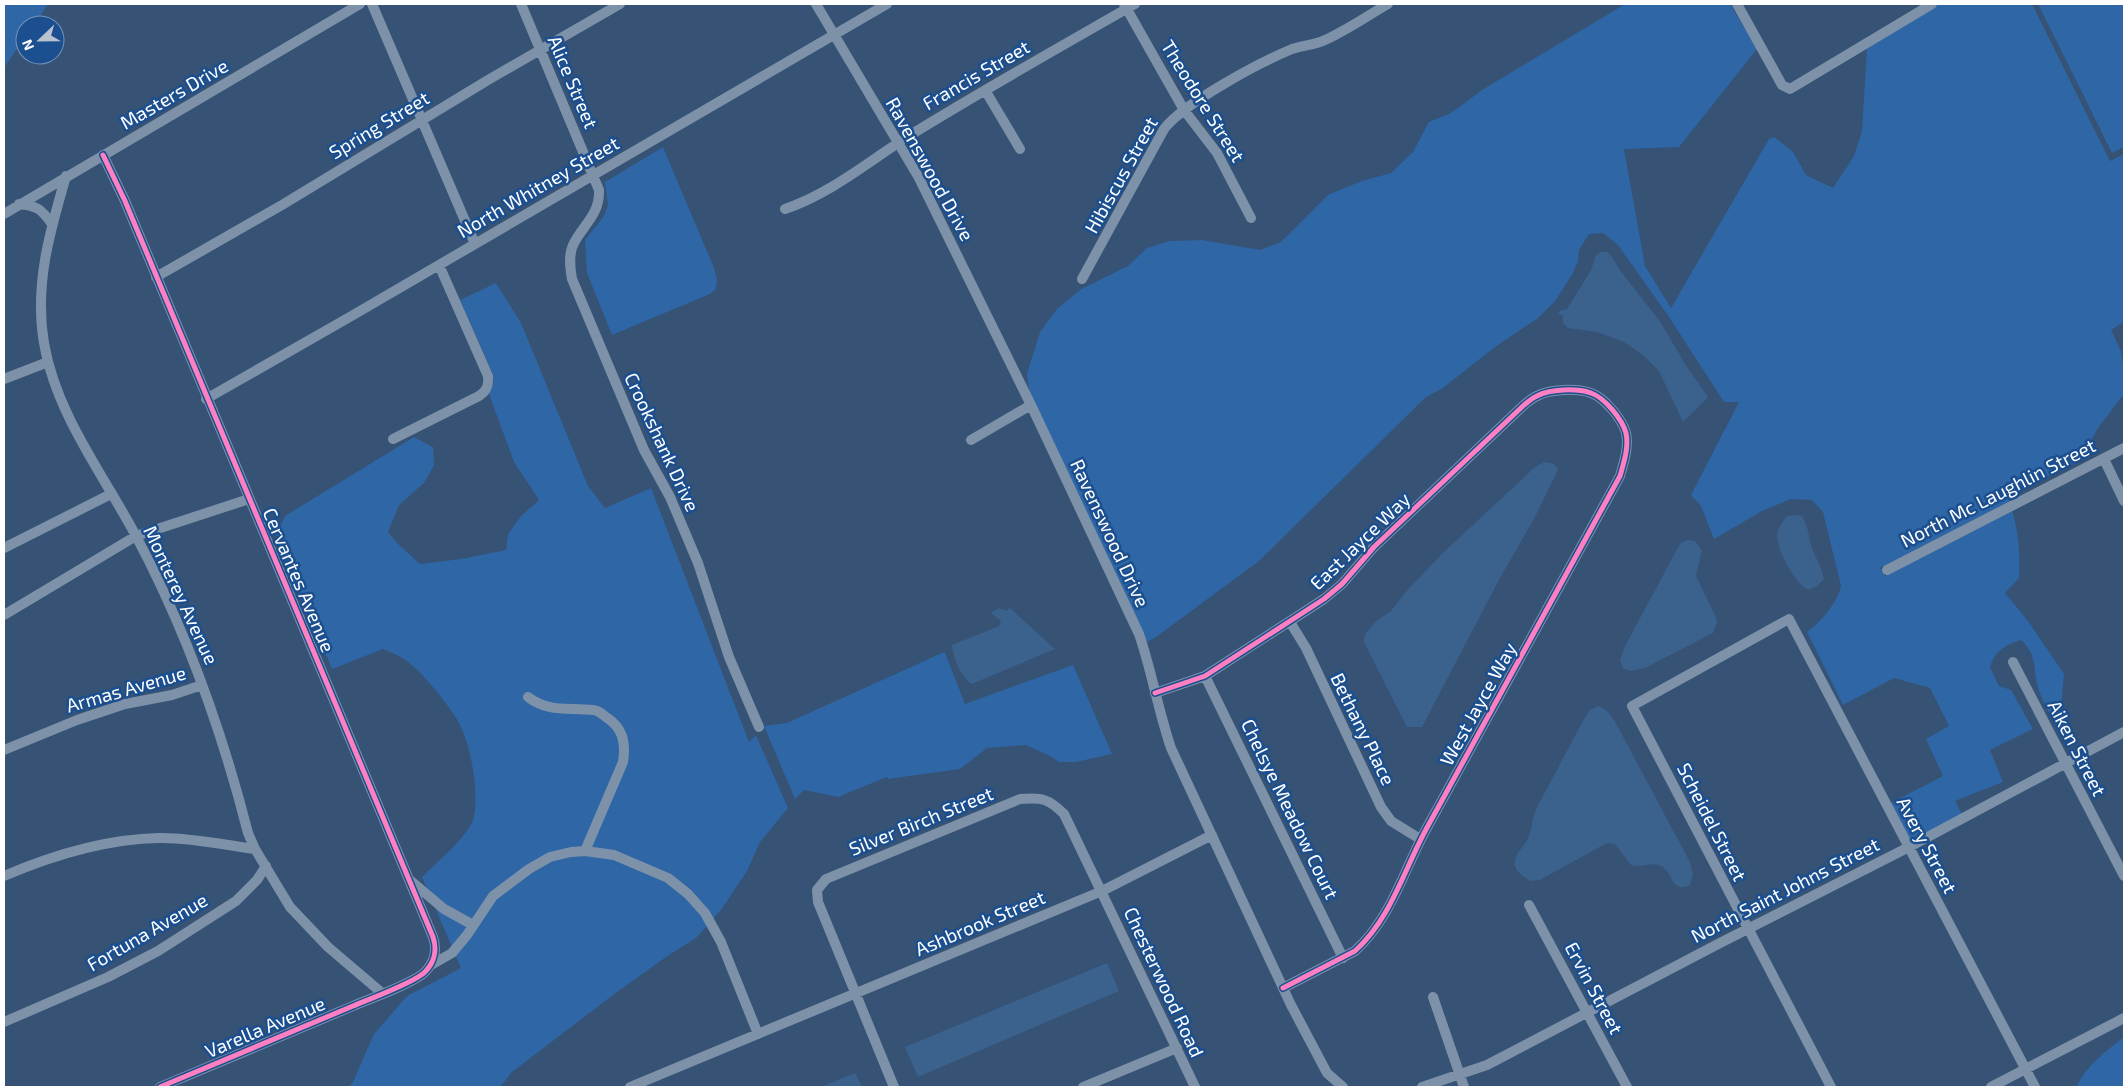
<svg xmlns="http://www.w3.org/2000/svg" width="2128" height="1091" font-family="'Exo 2',sans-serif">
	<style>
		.green { fill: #2f66a5 }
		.water { fill: #3b618d }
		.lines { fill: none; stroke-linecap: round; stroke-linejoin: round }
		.minor { stroke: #7d92a8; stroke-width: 10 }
		.cycleway-casing { stroke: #1b4f8f; stroke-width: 8 }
		.cycleway { stroke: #ff80c0; stroke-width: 5 }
		.labels { text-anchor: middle; stroke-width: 5; stroke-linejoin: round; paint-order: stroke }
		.street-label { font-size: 19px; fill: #fff; stroke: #1b4f8f }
	</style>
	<rect width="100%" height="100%" fill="#365274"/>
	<path class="green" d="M 4,4 L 48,4 L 34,25 L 25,25 L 25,37 L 4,68 Z
		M 1625,4 L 1730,4 L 1757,49 L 1679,147 L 1624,149 L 1645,266 L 1671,308 L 1769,139 L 1774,137 L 1793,152 L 1806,175 L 1833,188 L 1854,156 L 1862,131 L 1867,48 L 1940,4 L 2032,4 L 2110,161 L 2124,154 L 2124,322 L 2111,330 L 2121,351 L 2124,372 L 2124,394 L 2098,428 L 2081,460 L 2031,485 L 2011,485 L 2006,481 L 2009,502 L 1880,568 L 1885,576 L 2012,511 C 2019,533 2020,554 2019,578 L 2005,593 L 2028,621 L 2064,674 L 2059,732 C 2052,717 2041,700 2037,684 C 2033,666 2037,655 2021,640 C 2005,645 1995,651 1990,667 L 1999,686 L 2011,690 L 2033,729 L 1990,750 L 2003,782 L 1955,801 L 1962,814 L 1911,841 L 1891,803 L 1943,776 L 1926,739 L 1949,726 L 1930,688 L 1894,678 L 1843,705 L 1807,632 C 1820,623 1838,602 1841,586 L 1823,512 L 1812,500 L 1791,499 L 1762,511 L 1714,539 L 1701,506 L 1691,495 L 1739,402 L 1724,402 L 1669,317 L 1618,245 L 1603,233 L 1589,234 L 1579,250 L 1578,261 L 1573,273 L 1555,301 L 1538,318 L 1495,347 L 1443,388 L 1426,397 L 1259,561 L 1156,637 L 1147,642 L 1029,391 L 1027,374 L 1040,332 L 1057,309 L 1081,289 L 1128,266 L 1147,248 L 1170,241 L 1202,240 L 1260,250 L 1281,242 L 1328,195 L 1362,181 L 1391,173 L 1413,152 L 1429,122 L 1451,113 L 1482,90 Z
		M 2038,4 L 2124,4 L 2124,147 L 2112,153 Z
		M 663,147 L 714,268 L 717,279 L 716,289 L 710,294 L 612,335 L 587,273 L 585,240 L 604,216 L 608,205 L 605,182 Z
		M 496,283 L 521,323 L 588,486 L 605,508 L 651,488 L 749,742 L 756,735 L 788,808 L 760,842 L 747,871 L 721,910 L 696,938 L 666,957 L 613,995 L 512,1072 L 500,1087 L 349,1087 L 353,1082 L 374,1034 L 407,996 L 461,968 L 422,877 C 435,864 468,836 473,820 C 480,795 471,745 459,723 C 450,706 420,669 404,659 C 398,655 390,652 383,649 L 332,669 L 276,536 L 285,516 L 414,437 L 433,447 L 434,465 L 424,483 L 399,505 L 388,532 L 397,543 L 420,564 L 461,559 L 506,550 L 508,534 L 521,516 L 539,500 L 514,462 L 489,394 L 494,381 L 493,374 L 460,300 Z
		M 942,653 L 945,653 L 965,704 L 1073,665 L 1112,754 L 1076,762 L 1059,762 L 1050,756 L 1026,745 L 987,748 L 960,769 L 888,779 L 887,777 L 838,797 L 804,790 L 795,799 L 764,726 L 787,723 Z
		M 2124,1037 L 2124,1087 L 2076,1087 C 2087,1065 2105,1052 2124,1037 Z"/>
	<path class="water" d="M 1601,252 L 1607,252 L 1612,257 L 1620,270 L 1661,323 L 1685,364 L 1708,397 L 1683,422 L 1659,371 L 1644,356 L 1624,342 L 1597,332 L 1568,328 L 1563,323 L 1563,316 L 1558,314 L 1559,311 L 1567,309 L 1591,270 L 1596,255 Z
		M 1544,462 L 1552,463 L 1558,468 L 1557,472 L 1534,519 L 1501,576 L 1422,727 L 1407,727 L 1364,642 L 1365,634 L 1377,620 L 1390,612 L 1410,587 L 1446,550 L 1535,467 Z
		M 1794,515 L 1802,516 C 1809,527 1808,536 1812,548 C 1816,558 1822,568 1824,579 L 1817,586 L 1809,590 C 1795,585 1778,551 1777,537 C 1777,529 1782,522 1787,516 Z
		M 1688,540 L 1695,541 L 1702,550 L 1696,576 L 1716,617 L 1717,622 L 1713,633 L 1645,668 L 1630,671 L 1623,668 L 1620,660 L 1625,646 L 1676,551 L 1681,543 Z
		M 1009,607 L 1055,649 L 972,684 C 962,679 952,656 952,645 L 999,626 L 1001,621 L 991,613 L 998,608 L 1007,611 Z
		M 1598,706 C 1609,709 1614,720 1619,729 L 1690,862 L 1693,874 L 1690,885 C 1671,893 1674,875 1663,867 C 1652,860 1642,869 1631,865 L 1615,844 L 1607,843 L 1540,880 L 1531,881 C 1523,877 1510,868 1516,857 C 1518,851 1524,846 1527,840 C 1532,831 1532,819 1536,809 L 1584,719 L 1590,710 Z
		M 1107,963 L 1119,991 L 918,1077 L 905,1047 Z
		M 855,1073 L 862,1087 L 821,1087 Z"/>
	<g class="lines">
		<path class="minor" d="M 372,4 L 475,244
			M 521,4 L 599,190 C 600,214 584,224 574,243 C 568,254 570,268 572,279 L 644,450 L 670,497 L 698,563 L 729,657 L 759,727
			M 816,4 L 919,178 L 1031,405 L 1139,634 C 1152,672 1158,710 1171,748 L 1291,1005 L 1327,1073 L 1343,1087
			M 1124,4 L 1184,110 L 1217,153 L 1251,218
			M 1737,4 L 1782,85 L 1790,89 L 1932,4
			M 985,90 L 1020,149
			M 103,155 L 125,201 L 433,937 C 437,949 435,962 425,972 C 414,983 369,999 353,1006 C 288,1033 224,1060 160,1087
			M 66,176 C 50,231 34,285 44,343 C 56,414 103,474 136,536 C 186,630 222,731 248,833 L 255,849 L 290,907 L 328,947 L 382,993
			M 19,204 C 38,206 41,209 52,224
			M 785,209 C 832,193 870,160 912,134 C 985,89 1060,47 1135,4
			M 4,214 L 360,4
			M 156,277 L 282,205 L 488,80 L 620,4
			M 1082,279 L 1164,129 C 1185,102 1259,63 1292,49 C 1303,45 1315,45 1325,40 C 1347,30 1367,16 1388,4
			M 4,379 L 48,362
			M 206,399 L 348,318 L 887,4
			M 393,439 L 479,396 C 487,391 489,385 488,376 L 439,265
			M 971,440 L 1031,405
			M 2104,459 L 2124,501
			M 4,548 L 111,494
			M 1887,570 L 2124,448
			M 4,615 L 136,536 L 249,499
			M 1290,622 L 1306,648 L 1381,807 L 1391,821 L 1420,839
			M 2013,662 L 2124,876
			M 1205,676 L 1343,958
			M 1155,693 L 1205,676 L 1324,599 L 1342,584 L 1374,547 L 1524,405 C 1528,402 1532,398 1537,396 C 1550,389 1576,388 1591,393 C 1605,398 1622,419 1626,433 C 1629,447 1624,462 1620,476 C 1557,592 1492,708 1429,824 C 1405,866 1392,918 1355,951 L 1283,988
			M 528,697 C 549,713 569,707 593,710 C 598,710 602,714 606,717 C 623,728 626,742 623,762 L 585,851
			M 4,750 L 77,720 L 125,704 L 172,695 L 202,685
			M 4,876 C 53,855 105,839 159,838 C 187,837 226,845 255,849
			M 411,881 L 444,909 L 473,925
			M 1529,905 L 1627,1087
			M 431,965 L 452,953 L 467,935 L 493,896 L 529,869 L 550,857 L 571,852 L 585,851 L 614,855 L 668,878 L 688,894 L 705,913 L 721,942 L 758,1034
			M 1433,997 L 1464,1087
			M 4,1022 L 108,977 L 158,951 L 236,901 L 257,880 L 266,866
			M 630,1087 L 1102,891 L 1212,835
			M 894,1087 L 818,902 L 817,890 L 826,879 L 1020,799 C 1042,797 1049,799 1064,814 L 1195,1087
			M 1083,1087 L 1177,1048
			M 1422,1087 L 1487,1065 L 1720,943 L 1909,847 L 2124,732
			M 1831,1087 L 1632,706 L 1789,619 L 2035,1087
			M 1991,1087 L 2124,1018"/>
		<g class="cycleway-casing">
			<path id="cycleway" d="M 103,155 L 125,201 L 433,937 C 437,949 435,962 425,972 C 414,983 369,999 353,1006 C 288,1033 224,1060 160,1087
				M 1155,693 L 1205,676 L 1324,599 L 1342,584 L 1374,547 L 1524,405 C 1528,402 1532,398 1537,396 C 1550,389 1576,388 1591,393 C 1605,398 1622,419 1626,433 C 1629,447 1624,462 1620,476 C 1557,592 1492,708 1429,824 C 1405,866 1392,918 1355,951 L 1283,988"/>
		</g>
		<use href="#cycleway" class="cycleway"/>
	</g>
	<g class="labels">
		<g class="street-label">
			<text transform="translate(976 75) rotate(-30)" y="7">Francis Street</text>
			<text transform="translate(573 82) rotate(67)" y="7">Alice Street</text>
			<text transform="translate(174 94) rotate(-30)" y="7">Masters Drive</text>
			<text transform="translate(1203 101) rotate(58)" y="7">Theodore Street</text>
			<text transform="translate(379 125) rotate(-31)" y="7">Spring Street</text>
			<text transform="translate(930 169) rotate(61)" y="7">Ravenswood Drive</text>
			<text transform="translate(1121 175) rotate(-61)" y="7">Hibiscus Street</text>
			<text transform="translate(538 187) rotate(-30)" y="7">North Whitney Street</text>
			<text transform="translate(662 442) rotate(65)" y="7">Crookshank Drive</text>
			<text transform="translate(1998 493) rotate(-27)" y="7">North Mc Laughlin Street</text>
			<text transform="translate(1110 533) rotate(65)" y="7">Ravenswood Drive</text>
			<text transform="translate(1360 541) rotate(-44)" y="7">East Jayce Way</text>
			<text transform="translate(299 580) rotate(67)" y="7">Cervantes Avenue</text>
			<text transform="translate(181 595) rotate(65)" y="7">Monterey Avenue</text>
			<text transform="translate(126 689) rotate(-16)" y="7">Armas Avenue</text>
			<text transform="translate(1478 704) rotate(-61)" y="7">West Jayce Way</text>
			<text transform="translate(1363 729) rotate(64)" y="7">Bethany Place</text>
			<text transform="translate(2077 748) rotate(63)" y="7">Aiken Street</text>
			<text transform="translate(1290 809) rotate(64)" y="7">Chelsye Meadow Court</text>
			<text transform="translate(921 821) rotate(-22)" y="7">Silver Birch Street</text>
			<text transform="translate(1712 822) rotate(63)" y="7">Scheidel Street</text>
			<text transform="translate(1927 845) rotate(62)" y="7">Avery Street</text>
			<text transform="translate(1785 890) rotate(-27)" y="7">North Saint Johns Street</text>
			<text transform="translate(980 923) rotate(-23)" y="7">Ashbrook Street</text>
			<text transform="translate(147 932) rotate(-30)" y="7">Fortuna Avenue</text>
			<text transform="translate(1164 982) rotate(65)" y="7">Chesterwood Road</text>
			<text transform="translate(1594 988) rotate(62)" y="7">Ervin Street</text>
			<text transform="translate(265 1027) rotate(-23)" y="7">Varella Avenue</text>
		</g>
	</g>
	<rect width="2128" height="1091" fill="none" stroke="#ffffff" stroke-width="10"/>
	<g transform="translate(40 40) rotate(248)"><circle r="24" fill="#1b4f8f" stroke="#7695bc"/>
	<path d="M0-4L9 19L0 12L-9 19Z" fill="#b9c2ce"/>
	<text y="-8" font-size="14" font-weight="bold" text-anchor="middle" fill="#ffffff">N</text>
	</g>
</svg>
